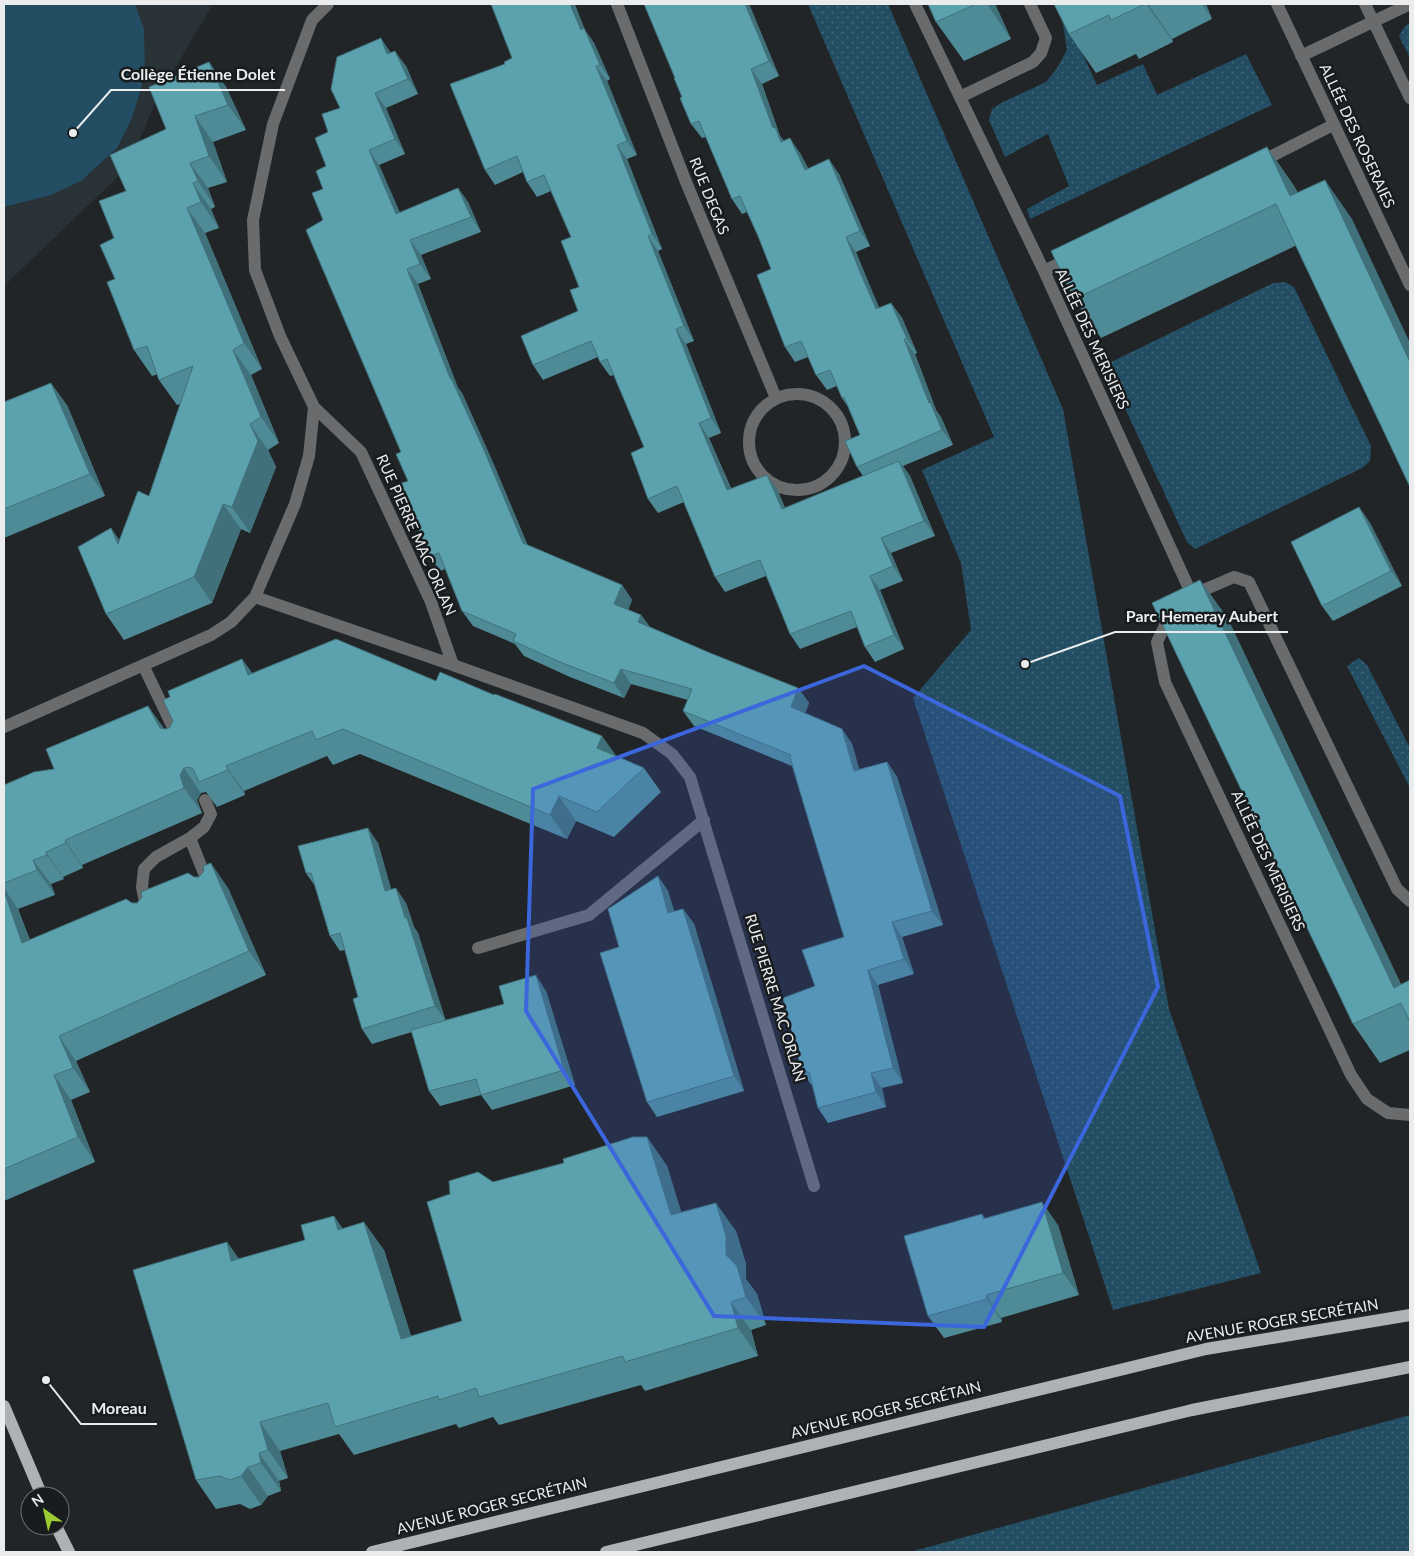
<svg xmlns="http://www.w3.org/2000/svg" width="1414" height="1556" font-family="Lato,sans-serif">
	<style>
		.built { fill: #293237 }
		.grass { fill: url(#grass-dots) }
		.pitch { fill: #224d62 }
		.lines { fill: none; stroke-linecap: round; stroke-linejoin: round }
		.minor { stroke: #6a6b6c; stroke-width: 12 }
		.major { stroke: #afb2b5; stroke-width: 12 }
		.wall { fill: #4f8b96 }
		.shaded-wall { fill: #40717a }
		.building { fill: #5ca2ae; stroke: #40717a }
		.marked { fill: #3c66db; fill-opacity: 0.2; stroke: #3c66db; stroke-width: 4; stroke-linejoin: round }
		.labels { text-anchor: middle; stroke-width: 5; stroke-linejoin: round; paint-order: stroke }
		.street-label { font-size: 15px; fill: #eaeced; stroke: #191c1e }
		.leader { fill: none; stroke: #eaeced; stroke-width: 2 }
		.callout-dot { fill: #eaeced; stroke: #191c1e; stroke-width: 2 }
		.callout-label { font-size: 16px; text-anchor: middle; font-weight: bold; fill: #eaeced; stroke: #191c1e; stroke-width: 5; stroke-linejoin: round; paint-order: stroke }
	</style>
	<defs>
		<pattern id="grass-dots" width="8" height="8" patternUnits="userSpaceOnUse" patternTransform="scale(1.25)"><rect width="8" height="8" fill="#224d62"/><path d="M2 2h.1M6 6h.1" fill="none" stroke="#426779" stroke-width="1.8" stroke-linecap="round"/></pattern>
	</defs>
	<rect width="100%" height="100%" fill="#222527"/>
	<path class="built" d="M 4,4 L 213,4 L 156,100 L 129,166 L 4,286 Z"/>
	<path class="grass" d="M 808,4 L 888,4 L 1063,409 L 1169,1009 L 1261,1273 L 1113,1310 L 913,698 L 971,630 L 961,563 L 922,470 L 994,437 Z
		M 1061,12 L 1064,14 L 1097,85 L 1143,64 L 1157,95 L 1246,54 L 1272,105 L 1030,219 L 1027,209 L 1069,186 L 1048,134 L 1005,157 L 989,120 L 992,109 L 1001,103 L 1046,82 L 1057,68 L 1067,50 Z
		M 1410,23 L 1410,58 L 1399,36 L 1405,26 Z
		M 1285,282 L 1294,287 L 1371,446 L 1370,461 L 1362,468 L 1195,549 L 1187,542 L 1105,365 L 1273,283 Z
		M 1359,658 L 1367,665 L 1410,748 L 1410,788 L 1347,666 Z
		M 1410,1415 L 1410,1552 L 910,1552 Z"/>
	<path class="pitch" d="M 4,4 L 135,4 L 144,29 L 145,75 L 132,118 L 117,148 L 81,181 L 51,195 L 4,207 Z"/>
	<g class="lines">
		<path class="minor" d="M 617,4 L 686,182 L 776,398
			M 915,4 L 1044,271 L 1192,595
			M 1277,4 L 1410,285
			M 1365,4 L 1410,98
			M 1301,56 L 1410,4
			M 960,97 L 1033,62 L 1041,53 L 1046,38 L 1030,4
			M 1258,163 L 1333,125
			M 1044,271 L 1073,257
			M749 442a48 48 0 1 1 96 0a48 48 0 1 1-96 0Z
			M 314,407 L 361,452 L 431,602 L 453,665
			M 1192,595 L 1234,577 L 1249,582 L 1397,889 L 1410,901
			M 255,597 L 453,665 L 643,733 L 672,754 L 690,777 L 814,1186
			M 1171,613 L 1157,642 L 1165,682 L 1351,1075 L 1367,1099 L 1388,1113 L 1410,1115
			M 143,665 L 179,740
			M 4,727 L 211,635 L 231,622 L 255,597 L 295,504 L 309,456 L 314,407 L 280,336 L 255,270 L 253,220 L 273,124 L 312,20 L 328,4
			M 190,838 L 209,886
			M 146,907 L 142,887 L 144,869 L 156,857 L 190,838 L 204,827 L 211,814 L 205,800
			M 478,948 L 589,915 L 704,820"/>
		<path class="major" d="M 4,1406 L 42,1496
			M 56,1526 L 69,1552
			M 372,1552 L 1206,1349 L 1410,1315
			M 606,1552 L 1192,1410 L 1410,1367"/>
	</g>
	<path class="wall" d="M 749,4 L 779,76 L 762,84 L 780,136 L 784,141 L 800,153 L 808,168 L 839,174 L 870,246 L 856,252 L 870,287 L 879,308 L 891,303 L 902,318 L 917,353 L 915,354 L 936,410 L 941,417 L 953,445 L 903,466 L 910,476 L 935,536 L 891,553 L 903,581 L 880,590 L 904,649 L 875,662 L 865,647 L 857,627 L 800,649 L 790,634 L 766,576 L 725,592 L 715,577 L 684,502 L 658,513 L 648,499 L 644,447 L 614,375 L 610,376 L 600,362 L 598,357 L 543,380 L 533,365 L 578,311 L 579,287 L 571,237 L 551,191 L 537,197 L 527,182 L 523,172 L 495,185 L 485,170 L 505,64 L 585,30 L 594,43 L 610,79 L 607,81 L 637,155 L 627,159 L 662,249 L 658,251 L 694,341 L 686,344 L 721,433 L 709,438 L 731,488 L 777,489 L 785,508 L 863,476 L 857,467 L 860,435 L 848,407 L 842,398 L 837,386 L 827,390 L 816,375 L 808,357 L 795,362 L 785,347 L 771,269 L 758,236 L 747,212 L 742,214 L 732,199 L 706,137 L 702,138 L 691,124 L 675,78 Z
		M 928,4 L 995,4 L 1011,39 L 964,61 L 936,22 Z
		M 1054,4 L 1206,4 L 1212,19 L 1172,39 L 1173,42 L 1139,59 L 1136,54 L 1096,73 L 1069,34 Z
		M 391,53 L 406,66 L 418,94 L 386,108 L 405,154 L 379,165 L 400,213 L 458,188 L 468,202 L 481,232 L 421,255 L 431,279 L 418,284 L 458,388 L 462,393 L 494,465 L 528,546 L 622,585 L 632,600 L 628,610 L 641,615 L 650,627 L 710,653 L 798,688 L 809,703 L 805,713 L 842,729 L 852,744 L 859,769 L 887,762 L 897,777 L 943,925 L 902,937 L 914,974 L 878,985 L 903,1083 L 882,1088 L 886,1107 L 828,1123 L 818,1108 L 813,1087 L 802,1072 L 815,986 L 844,937 L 792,766 L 694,726 L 683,711 L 688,700 L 631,684 L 624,698 L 570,677 L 524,656 L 515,644 L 473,626 L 462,611 L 445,569 L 440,571 L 430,556 L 408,481 L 401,452 L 323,220 L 323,189 L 326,166 L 328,132 L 340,108 Z
		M 209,62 L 226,87 L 246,130 L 213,142 L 227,182 L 208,188 L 215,207 L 211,209 L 219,228 L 205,233 L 262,369 L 251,375 L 279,443 L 268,450 L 276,467 L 250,533 L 241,529 L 212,603 L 124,640 L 106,614 L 111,528 L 119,540 L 149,496 L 180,404 L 177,405 L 159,380 L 158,374 L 152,376 L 134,350 L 115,279 L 114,238 L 126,191 Z
		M 1267,147 L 1294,186 L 1298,193 L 1352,219 L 1101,338 L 1074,299 Z
		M 4,402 L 67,405 L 105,496 L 4,538 Z
		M 1359,507 L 1370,523 L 1402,586 L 1333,621 L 1322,606 Z
		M 1200,580 L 1228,619 L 1401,985 L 1410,980 L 1410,1050 L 1380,1063 L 1353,1024 Z
		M 242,659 L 252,673 L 617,756 L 644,768 L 661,792 L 614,837 L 576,821 L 567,839 L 360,754 L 333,765 L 327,756 L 244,791 L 245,795 L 217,807 L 206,792 L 201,793 L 197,800 L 202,813 L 82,865 L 83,868 L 63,877 L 64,879 L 51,884 L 55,895 L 18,909 L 30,940 L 132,903 L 137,903 L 194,877 L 228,888 L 266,975 L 76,1061 L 90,1092 L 71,1100 L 95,1162 L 4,1201 L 4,785 L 54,769 L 169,728 L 173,721 L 170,697 Z
		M 378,843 L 391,889 L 406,903 L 414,927 L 418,933 L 445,1020 L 504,1004 L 546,991 L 575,1085 L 492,1110 L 481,1095 L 440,1106 L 429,1091 L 412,1032 L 372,1044 L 362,1029 L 358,997 L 345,950 L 340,951 L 330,936 L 315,886 L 306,873 Z
		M 658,876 L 668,891 L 674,911 L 683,909 L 694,924 L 744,1091 L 657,1117 L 647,1102 L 619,947 Z
		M 647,1137 L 667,1166 L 681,1212 L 736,1231 L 746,1264 L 746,1279 L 757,1294 L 766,1325 L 751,1330 L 758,1356 L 645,1391 L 641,1385 L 499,1425 L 493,1417 L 459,1428 L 456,1424 L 354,1455 L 339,1434 L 280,1451 L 288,1478 L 279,1481 L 281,1491 L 268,1496 L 261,1505 L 250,1509 L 240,1504 L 216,1509 L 196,1480 L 227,1242 L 239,1259 L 305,1240 L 334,1216 L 342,1228 L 384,1250 L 411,1336 L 462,1321 L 493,1182 L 564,1163 Z
		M 982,1214 L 985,1218 L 1058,1225 L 1079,1295 L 1001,1318 L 1002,1322 L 944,1338 L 928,1316 Z"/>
	<path class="shaded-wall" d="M 570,4 L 575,4 L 585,30 L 594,43 L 610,79 L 600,65 L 581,30 Z
		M 745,4 L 749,4 L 779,76 L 769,61 Z
		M 987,4 L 995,4 L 1011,39 Z
		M 1146,4 L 1148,4 L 1172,39 L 1173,42 Z
		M 1202,4 L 1206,4 L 1212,19 Z
		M 381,38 L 391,53 L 387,54 Z
		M 395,51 L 406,66 L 418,94 L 408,79 Z
		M 209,62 L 226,87 L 246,130 L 228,105 Z
		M 596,66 L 607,81 L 637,155 L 627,141 Z
		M 751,69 L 762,84 L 780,136 L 785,142 L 781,142 L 773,128 Z
		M 375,93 L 386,108 L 405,154 L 395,139 Z
		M 195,116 L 213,142 L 227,182 L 209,156 Z
		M 790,138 L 800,153 L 815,184 L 805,170 Z
		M 617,145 L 627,159 L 662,249 L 652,234 Z
		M 1267,147 L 1294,186 L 1317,235 L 1290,196 Z
		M 369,150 L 379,165 L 407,229 L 396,214 Z
		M 829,159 L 839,174 L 870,246 L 860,231 Z
		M 190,163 L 208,188 L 215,207 L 198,181 Z
		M 1325,180 L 1352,219 L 1410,343 L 1410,362 Z
		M 193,183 L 211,209 L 219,228 L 201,202 Z
		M 458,188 L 468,202 L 481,232 L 471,217 Z
		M 187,208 L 205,233 L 262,369 L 244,343 Z
		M 648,236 L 658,251 L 694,341 L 684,326 Z
		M 846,237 L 856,252 L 886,324 L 876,309 Z
		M 410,240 L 421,255 L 431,279 L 420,264 Z
		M 407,269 L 418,284 L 458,388 L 462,393 L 494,465 L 533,558 L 523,543 L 450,378 Z
		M 891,303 L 902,318 L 917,353 L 907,339 Z
		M 676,329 L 686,344 L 721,433 L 711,418 Z
		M 904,339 L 915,354 L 936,410 L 941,417 L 953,445 L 942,430 L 929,403 Z
		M 233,350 L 251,375 L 279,443 L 261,417 Z
		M 51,383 L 67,405 L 105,496 L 90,474 Z
		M 699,423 L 709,438 L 737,504 L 727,490 Z
		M 250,424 L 268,450 L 276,467 L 250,533 L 232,507 Z
		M 899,461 L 910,476 L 935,536 L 924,521 Z
		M 767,475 L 777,489 L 792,524 L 782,509 Z
		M 223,504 L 241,529 L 212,603 L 194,577 Z
		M 1359,507 L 1370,523 L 1402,586 L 1391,571 Z
		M 111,528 L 129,554 L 118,544 Z
		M 881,538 L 891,553 L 903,581 L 893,566 Z
		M 870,576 L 880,590 L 904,649 L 894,635 Z
		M 1200,580 L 1228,619 L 1410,1003 L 1394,988 Z
		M 622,585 L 632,600 L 625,619 L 614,604 Z
		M 641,615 L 652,630 L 638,622 Z
		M 242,659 L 260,684 L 248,675 Z
		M 621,669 L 631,684 L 624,698 L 614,683 Z
		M 798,688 L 809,703 L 801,722 L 791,707 Z
		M 148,706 L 166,731 L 160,728 Z
		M 842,729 L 852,744 L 864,786 L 854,771 Z
		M 602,736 L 620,761 L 597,748 Z
		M 887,762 L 897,777 L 943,925 L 932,911 Z
		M 226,766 L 244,791 L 245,795 L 228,770 Z
		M 184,768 L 201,793 L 197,800 L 202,813 L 184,788 L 180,775 Z
		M 559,796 L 576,821 L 567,839 L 550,815 Z
		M 368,828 L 378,843 L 396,907 L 385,891 Z
		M 65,840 L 82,865 L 83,868 L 66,843 Z
		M 46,852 L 63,877 L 64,879 L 47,855 Z
		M 33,860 L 51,884 L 55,895 L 37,870 Z
		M 211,863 L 228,888 L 266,975 L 249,951 Z
		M 658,876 L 668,891 L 679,928 L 668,913 Z
		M 4,888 L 18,909 L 40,968 L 22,943 L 4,891 Z
		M 396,888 L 406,903 L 414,927 L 418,933 L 446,1021 L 435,1006 Z
		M 683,909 L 694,924 L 744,1091 L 734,1076 Z
		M 892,922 L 902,937 L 914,974 L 904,959 Z
		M 868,970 L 878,985 L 903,1083 L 893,1068 Z
		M 536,975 L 546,991 L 575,1085 L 564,1070 Z
		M 59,1036 L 76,1061 L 90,1092 L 73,1068 Z
		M 871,1073 L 882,1088 L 886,1107 L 876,1092 Z
		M 54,1075 L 71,1100 L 95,1162 L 78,1137 Z
		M 647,1137 L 667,1166 L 691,1244 L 671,1215 Z
		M 1042,1202 L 1058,1225 L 1079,1295 L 1063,1273 Z
		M 716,1203 L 736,1231 L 746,1264 L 746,1279 L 757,1294 L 766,1325 L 746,1297 L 726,1255 Z
		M 334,1216 L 353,1244 L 338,1230 Z
		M 364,1222 L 384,1250 L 421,1368 L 401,1339 Z
		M 227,1242 L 247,1271 L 231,1261 Z
		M 986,1295 L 1001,1318 L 1002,1322 L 987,1299 Z
		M 731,1302 L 751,1330 L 758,1356 L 738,1328 Z
		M 260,1422 L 280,1451 L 288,1478 L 268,1450 Z
		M 259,1453 L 279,1481 L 281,1491 L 261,1463 Z
		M 248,1467 L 268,1496 L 261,1505 L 241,1476 Z"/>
	<path class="building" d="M 491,4 L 570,4 L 581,30 L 584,28 L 600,65 L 596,66 L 627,141 L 617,145 L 652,234 L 648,236 L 684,326 L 676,329 L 711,418 L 699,423 L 727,490 L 767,475 L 782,509 L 899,461 L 924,521 L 881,538 L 893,566 L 870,576 L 894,635 L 865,647 L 851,611 L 790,634 L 760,560 L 715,577 L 677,486 L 648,499 L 631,453 L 644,447 L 607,359 L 600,362 L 591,341 L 533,365 L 521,336 L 578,311 L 570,290 L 579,287 L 561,241 L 571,237 L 544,175 L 527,182 L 517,156 L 485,170 L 450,84 L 505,64 L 504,62 L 512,58 Z
		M 644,4 L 745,4 L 769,61 L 751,69 L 773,128 L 775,127 L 781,142 L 790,138 L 805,170 L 829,159 L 860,231 L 846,237 L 860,272 L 876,309 L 891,303 L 907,339 L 904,339 L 929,403 L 930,402 L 942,430 L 857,467 L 845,441 L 860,435 L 844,397 L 842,398 L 830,370 L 816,375 L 801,341 L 785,347 L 757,275 L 771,269 L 758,236 L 740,196 L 732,199 L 699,121 L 691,124 L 680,98 L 682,97 L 674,78 L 675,78 Z
		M 928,4 L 976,4 L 936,22 Z
		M 1054,4 L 1145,4 L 1111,20 L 1109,15 L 1069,34 Z
		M 381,38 L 387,54 L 395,51 L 408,79 L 375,93 L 395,139 L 369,150 L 396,214 L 458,188 L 471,217 L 410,240 L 420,264 L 407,269 L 450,378 L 451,378 L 484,450 L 523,543 L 622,585 L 614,604 L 641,615 L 638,622 L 710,653 L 798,688 L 791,707 L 842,729 L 854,771 L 887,762 L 932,911 L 892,922 L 904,959 L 868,970 L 893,1068 L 871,1073 L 876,1092 L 818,1108 L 809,1072 L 802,1072 L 783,998 L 815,986 L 802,950 L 844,937 L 804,805 L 790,757 L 791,755 L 683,711 L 692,689 L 621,669 L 614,683 L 560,662 L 513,641 L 516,634 L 462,611 L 439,553 L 430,556 L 399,484 L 408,481 L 396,454 L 401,452 L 306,230 L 323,220 L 312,193 L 323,189 L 316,171 L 326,166 L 315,138 L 328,132 L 322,114 L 340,108 L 331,89 L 337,57 Z
		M 209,62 L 228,105 L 195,116 L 209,156 L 190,163 L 198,181 L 193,183 L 201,202 L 187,208 L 244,343 L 233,350 L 261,417 L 250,424 L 258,441 L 232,507 L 223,504 L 194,577 L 106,614 L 78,547 L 111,528 L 118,544 L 138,491 L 149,496 L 193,366 L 159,380 L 147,346 L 134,350 L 107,282 L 115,279 L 100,245 L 114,238 L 99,201 L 126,191 L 110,155 L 166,129 L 149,87 Z
		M 1267,147 L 1290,196 L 1325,180 L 1410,362 L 1410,487 L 1276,204 L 1074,299 L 1051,251 Z
		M 51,383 L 90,474 L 4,509 L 4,402 Z
		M 1359,507 L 1391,571 L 1322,606 L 1291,542 Z
		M 1200,580 L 1394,988 L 1410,980 L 1410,1022 L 1401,1003 L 1353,1024 L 1152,603 Z
		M 336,639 L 436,681 L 440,672 L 494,695 L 495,694 L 602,736 L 597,748 L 644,768 L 597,812 L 559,796 L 550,815 L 343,729 L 316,740 L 312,731 L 226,766 L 228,770 L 199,782 L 193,769 L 189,767 L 184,768 L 180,775 L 184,788 L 65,840 L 66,843 L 46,852 L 47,855 L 33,860 L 37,870 L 4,883 L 4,785 L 34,772 L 54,769 L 46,749 L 148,706 L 160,728 L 165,729 L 169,728 L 173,721 L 163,700 L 170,697 L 168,691 L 242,659 L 248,675 Z
		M 368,828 L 385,891 L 396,888 L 405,918 L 407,918 L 435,1006 L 362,1029 L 353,999 L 358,997 L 340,933 L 330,936 L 311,873 L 306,873 L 298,846 Z
		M 211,863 L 249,951 L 59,1036 L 73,1068 L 54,1075 L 78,1137 L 4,1169 L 4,891 L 22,943 L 126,899 L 132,903 L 137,903 L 142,897 L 141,892 L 188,873 L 194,877 L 199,877 L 204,871 L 203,866 Z
		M 658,876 L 668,913 L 683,909 L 734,1076 L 647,1102 L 600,953 L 619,947 L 608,909 Z
		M 536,975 L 564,1070 L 481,1095 L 476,1079 L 429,1091 L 411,1030 L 504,1004 L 499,986 Z
		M 633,1137 L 647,1137 L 671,1215 L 716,1203 L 726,1236 L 726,1255 L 737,1266 L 746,1297 L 731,1302 L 738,1328 L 625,1362 L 623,1356 L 479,1397 L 476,1388 L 439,1400 L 438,1396 L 335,1427 L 328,1403 L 260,1422 L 268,1450 L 259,1453 L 261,1463 L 248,1467 L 241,1476 L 230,1480 L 220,1476 L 196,1480 L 133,1270 L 227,1242 L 231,1261 L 305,1240 L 301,1225 L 334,1216 L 338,1230 L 364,1222 L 401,1339 L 462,1321 L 427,1202 L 450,1194 L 449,1181 L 478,1172 L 493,1182 L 564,1163 L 563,1159 Z
		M 1042,1202 L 1063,1273 L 986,1295 L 987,1299 L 928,1316 L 904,1236 L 982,1214 L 983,1219 Z"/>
	<path class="marked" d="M 864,666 L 1120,796 L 1158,987 L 984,1327 L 714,1316 L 526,1011 L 533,789 Z"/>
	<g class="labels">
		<g class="street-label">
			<text transform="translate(1357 136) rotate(65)" y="5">ALLÉE DES ROSERAIES</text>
			<text transform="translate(709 196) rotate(68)" y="5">RUE DEGAS</text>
			<text transform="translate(1092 339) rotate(65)" y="5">ALLÉE DES MERISIERS</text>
			<text transform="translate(416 535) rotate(66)" y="5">RUE PIERRE MAC ORLAN</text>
			<text transform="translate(1268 861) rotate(65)" y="5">ALLÉE DES MERISIERS</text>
			<text transform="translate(775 998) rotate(73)" y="5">RUE PIERRE MAC ORLAN</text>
			<text transform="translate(1282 1321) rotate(-10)" y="5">AVENUE ROGER SECRÉTAIN</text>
			<text transform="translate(886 1410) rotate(-14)" y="5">AVENUE ROGER SECRÉTAIN</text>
			<text transform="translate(492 1506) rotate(-14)" y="5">AVENUE ROGER SECRÉTAIN</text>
		</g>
	</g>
	<path class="leader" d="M73 133L111 90H285M1025 664L1115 632H1288M46 1380L81 1424H157"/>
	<g class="callout-dot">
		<circle cx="73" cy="133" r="5"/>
		<circle cx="1025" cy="664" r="5"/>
		<circle cx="46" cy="1380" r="5"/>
	</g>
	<g class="callout-label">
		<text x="198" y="80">Collège Étienne Dolet</text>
		<text x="1202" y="622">Parc Hemeray Aubert</text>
		<text x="119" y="1414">Moreau</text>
	</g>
	<rect width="1414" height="1556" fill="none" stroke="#eaeced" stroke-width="10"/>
	<g transform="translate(45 1511) rotate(326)"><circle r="24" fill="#191c1e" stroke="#6d6f71"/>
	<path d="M0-4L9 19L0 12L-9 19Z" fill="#9ccb32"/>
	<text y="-8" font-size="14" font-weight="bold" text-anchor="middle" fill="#eaeced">N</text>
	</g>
</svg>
